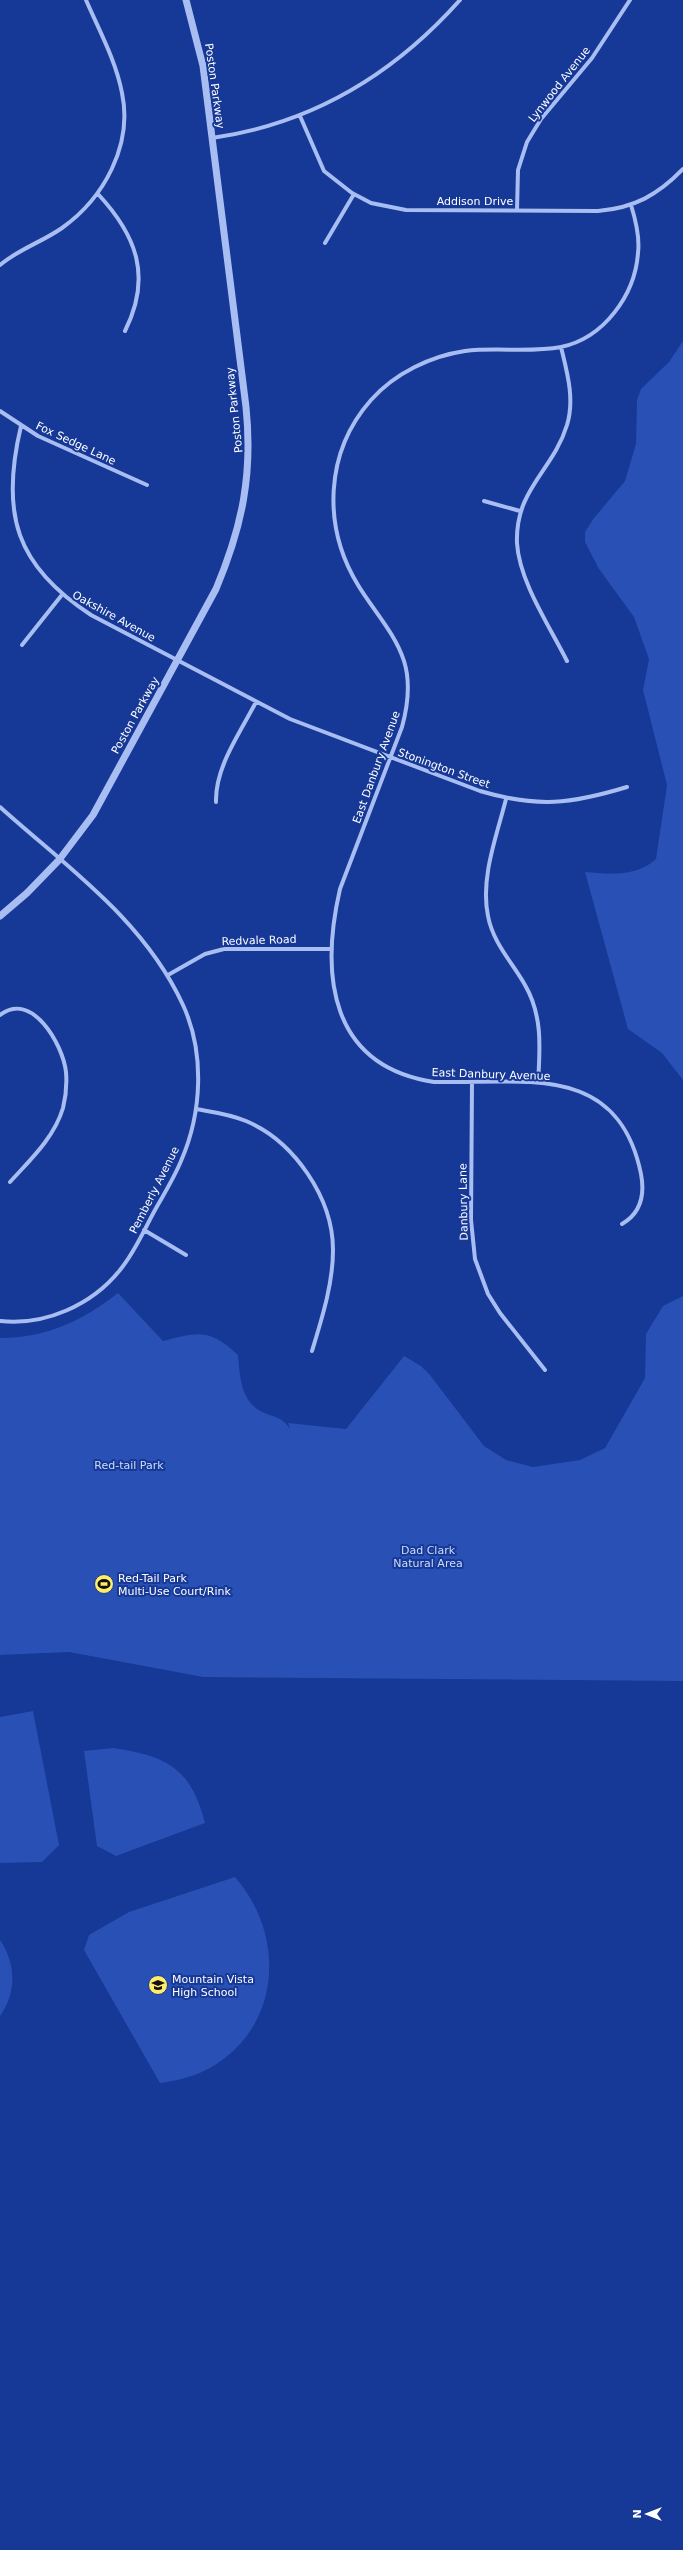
<svg xmlns="http://www.w3.org/2000/svg" width="683" height="2550" font-family="'DejaVu Sans',sans-serif">
	<style>
		.green { fill: #2950b5 }
		.lines { fill: none; stroke-linecap: round; stroke-linejoin: round }
		.minor { stroke: #a8bdf1; stroke-width: 4 }
		.tertiary { stroke: #a8bdf1; stroke-width: 7 }
		.labels { text-anchor: middle; stroke-width: 4; stroke-linejoin: round; paint-order: stroke }
		.street-label { font-size: 11px; fill: #fff; stroke: #163896 }
		.park-label { font-size: 11px; fill: #cfdcfc; stroke: #163896 }
		.poi-label { font-size: 11px; fill: #fff; stroke: #163896; text-anchor: start }
	</style>
	<rect width="100%" height="100%" fill="#163896"/>
	<path class="green" d="M 683,341 L 683,1080 L 662,1053 L 628,1029 L 585,872 C 610,874 636,877 656,859 L 667,785 L 643,690 L 649,659 L 634,617 L 599,569 L 585,542 L 585,532 L 594,518 L 625,481 L 636,444 L 637,400 L 641,389 L 669,362 Z
		M 118,1293 L 163,1341 C 197,1332 210,1328 238,1355 C 240,1378 241,1404 265,1413 C 277,1418 283,1418 290,1429 L 288,1423 L 346,1429 L 404,1356 L 421,1366 L 430,1375 L 484,1446 L 506,1460 L 533,1467 L 580,1460 L 605,1448 L 645,1378 L 646,1334 L 663,1306 L 683,1296 L 683,1681 L 203,1677 L 69,1652 L 0,1655 L 0,1338 C 45,1338 83,1321 118,1293 Z
		M 33,1711 L 59,1845 L 42,1862 L 0,1863 L 0,1717 Z
		M 113,1748 C 167,1756 191,1768 205,1823 L 116,1856 L 97,1846 L 84,1751 Z
		M 235,1877 C 289,1939 280,2035 202,2072 C 189,2078 174,2081 160,2083 L 84,1950 L 89,1935 L 129,1912 Z
		M 0,1940 C 16,1963 17,1993 0,2016 Z"/>
	<g class="lines">
		<path class="minor" d="M 300,116 L 324,171 L 352,193 L 371,203 L 406,210 L 598,211 C 634,208 658,195 683,169
			M 212,138 C 311,124 394,74 460,0
			M 98,194 C 137,236 152,277 125,331
			M 517,210 L 518,170 L 527,142 L 541,119 L 592,58 L 630,0
			M 325,243 L 354,194
			M 0,265 C 19,249 42,242 62,228 C 104,198 133,145 122,93 C 116,61 99,30 86,0
			M 561,347 C 567,372 575,399 567,425 C 553,471 515,489 517,543 C 519,581 550,627 567,661
			M 0,411 L 38,436 L 147,485
			M 21,426 C 0,514 16,566 91,615 L 290,719 L 480,791 C 538,808 571,804 627,787
			M 484,501 L 520,511
			M 22,645 L 61,596
			M 506,799 C 497,835 480,878 488,916 C 493,943 512,962 525,985 C 543,1016 540,1049 538,1083
			M 216,802 C 215,767 240,733 256,702
			M 0,807 C 68,868 144,920 183,1005 C 205,1053 202,1113 181,1161 C 174,1178 164,1194 155,1210 C 144,1230 135,1252 120,1270 C 92,1305 45,1326 0,1321
			M 168,975 L 205,954 L 224,949 L 332,949
			M 0,1015 C 32,990 63,1045 66,1072 C 67,1084 66,1096 63,1108 C 54,1138 30,1160 10,1182
			M 472,1083 L 471,1220 L 475,1259 L 488,1294 L 500,1313 L 545,1370
			M 196,1109 C 213,1112 230,1114 246,1121 C 294,1141 333,1198 333,1250 C 333,1284 322,1318 312,1351
			M 622,1224 C 641,1213 645,1195 641,1174 C 618,1061 523,1084 434,1082 C 330,1066 320,976 340,889 L 402,727 C 408,705 411,683 404,661 C 395,633 373,610 358,585 C 322,526 325,452 371,400 C 395,373 431,356 465,351 C 497,347 530,353 561,347 C 604,338 635,295 638,253 C 640,237 636,221 631,205
			M 144,1230 L 186,1255"/>
		<path class="tertiary" d="M 0,916 L 27,893 L 59,860 L 93,815 L 216,589 C 242,527 253,475 246,407 L 203,66 L 186,0"/>
	</g>
	<defs>
		<g id="stadium-disc" transform="scale(1)"><circle r="9.5" fill="#ffed68" stroke="#163896"/><path d="M0-5a6.5 5 0 1 0 0 10a6.5 5 0 1 0 0-10ZM-3.5-1.8h7v3.6h-7Z" fill="#111"/></g>
		<g id="school-disc" transform="scale(1)"><circle r="9.5" fill="#ffed68" stroke="#163896"/><path d="M0-5L7-2L0 1L-7-2ZM-4 1L0 2.5L4 1V4Q0 6-4 4Z" fill="#111"/></g>
	</defs>
	<g fill-rule="evenodd">
		<use href="#stadium-disc" x="104" y="1584"/>
		<use href="#school-disc" x="158" y="1985"/>
	</g>
	<g class="labels">
		<g class="street-label">
			<text transform="translate(559 84) rotate(-52)" y="4">Lynwood Avenue</text>
			<text transform="translate(215 86) rotate(82)" y="4">Poston Parkway</text>
			<text x="475" y="205">Addison Drive</text>
			<text transform="translate(234 410) rotate(-96)" y="4">Poston Parkway</text>
			<text transform="translate(76 443) rotate(25)" y="4">Fox Sedge Lane</text>
			<text transform="translate(114 616) rotate(29)" y="4">Oakshire Avenue</text>
			<text transform="translate(135 715) rotate(-61)" y="4">Poston Parkway</text>
			<text transform="translate(376 767) rotate(-70)" y="4">East Danbury Avenue</text>
			<text transform="translate(444 768) rotate(20)" y="4">Stonington Street</text>
			<text transform="translate(259 940) rotate(-2)" y="4">Redvale Road</text>
			<text transform="translate(491 1074) rotate(2)" y="4">East Danbury Avenue</text>
			<text transform="translate(154 1190) rotate(-63)" y="4">Pemberly Avenue</text>
			<text transform="translate(463 1202) rotate(-91)" y="4">Danbury Lane</text>
		</g>
		<g class="park-label">
			<text x="129" y="1469">Red-tail Park</text>
			<text x="428" y="1554">Dad Clark<tspan x="428" dy="13">Natural Area</tspan></text>
		</g>
		<g class="poi-label">
			<text x="118" y="1582">Red-Tail Park<tspan x="118" dy="13">Multi-Use Court/Rink</tspan></text>
			<text x="172" y="1983">Mountain Vista<tspan x="172" dy="13">High School</tspan></text>
		</g>
	</g>
	<g transform="translate(647 2514) rotate(270)" stroke="#163896" stroke-width="3" paint-order="stroke">
	<path d="M0-3L7 15L0 10L-7 15Z" fill="#ffffff"/>
	<text y="-6" font-size="11" font-weight="bold" text-anchor="middle" fill="#ffffff">N</text>
	</g>
</svg>
